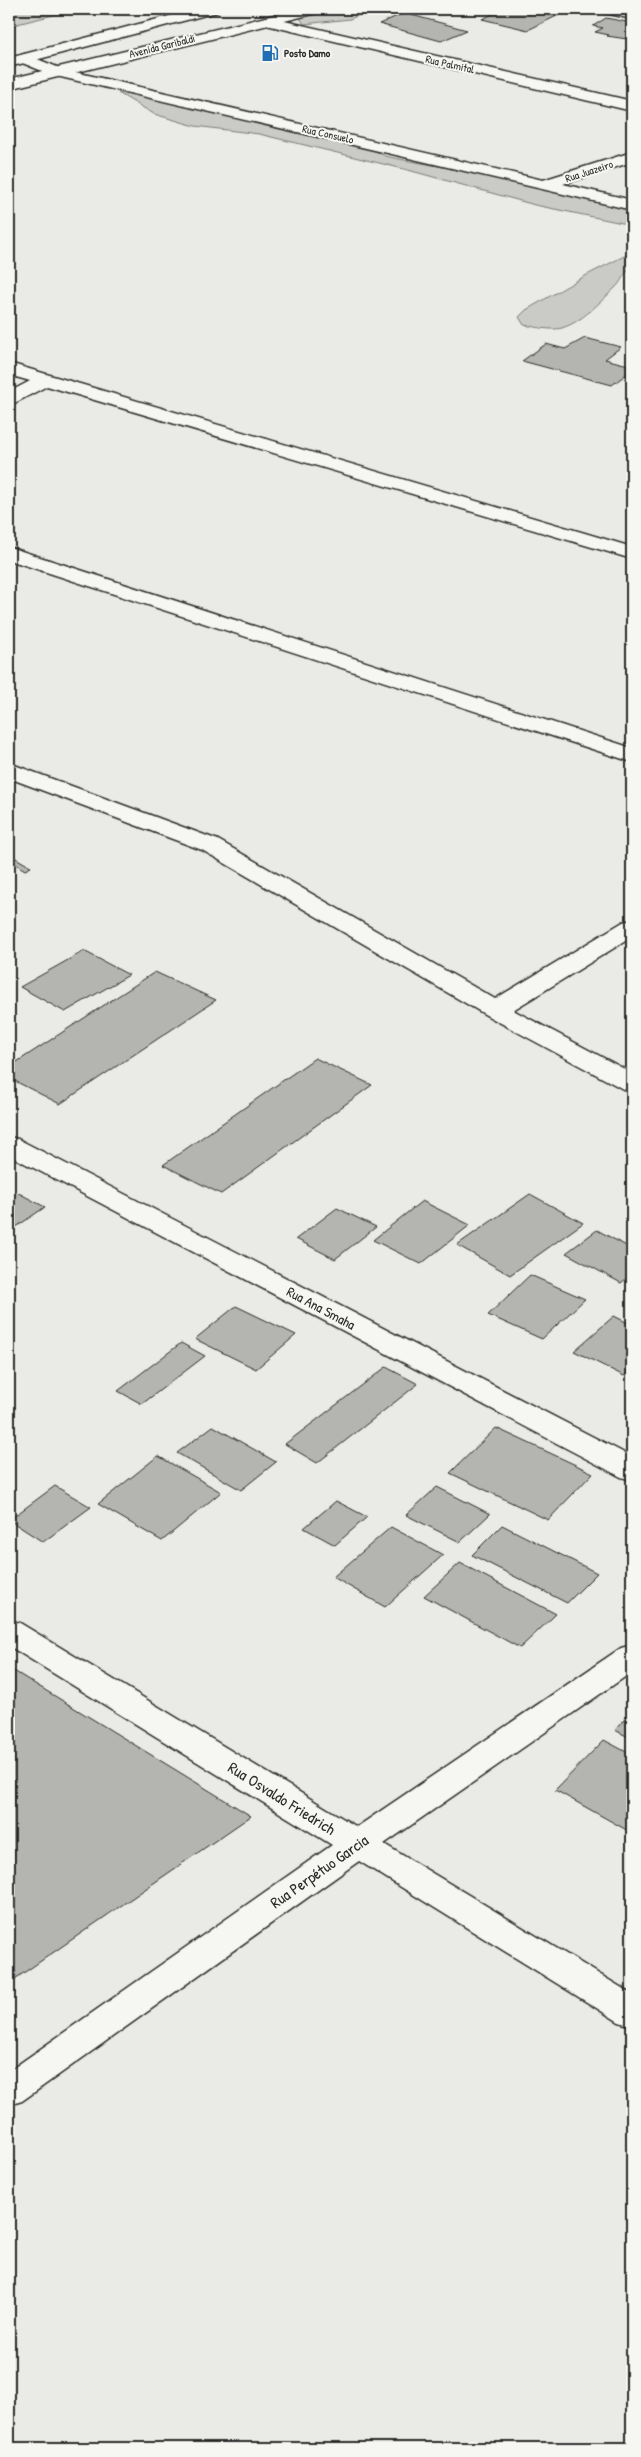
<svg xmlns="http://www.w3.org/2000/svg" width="641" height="2457" font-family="'Patrick Hand',sans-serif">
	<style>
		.green { fill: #cacac7; stroke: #7a7a79 }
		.building { fill: #b4b4b1; stroke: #2b2b2b }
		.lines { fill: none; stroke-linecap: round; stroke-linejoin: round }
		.minor-casing { stroke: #2b2b2b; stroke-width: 3 }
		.secondary-casing { stroke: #2b2b2b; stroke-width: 3 }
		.minor { fill: #f6f6f2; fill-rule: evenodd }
		.secondary { fill: #f6f6f2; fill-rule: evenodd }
		.labels { text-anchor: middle; stroke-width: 4; stroke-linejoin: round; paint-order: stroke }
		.far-street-label { font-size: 11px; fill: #2b2b2b; stroke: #f6f6f2 }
		.far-poi-label { font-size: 11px; font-weight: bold; fill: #2b2b2b; stroke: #f6f6f2; text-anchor: start }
		.street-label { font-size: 14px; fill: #2b2b2b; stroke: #f6f6f2 }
		.near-street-label { font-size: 16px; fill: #2b2b2b; stroke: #f6f6f2 }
	</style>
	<rect width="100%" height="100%" fill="#eaeae6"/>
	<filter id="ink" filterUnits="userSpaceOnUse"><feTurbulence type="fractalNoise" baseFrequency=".02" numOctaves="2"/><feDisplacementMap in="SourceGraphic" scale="10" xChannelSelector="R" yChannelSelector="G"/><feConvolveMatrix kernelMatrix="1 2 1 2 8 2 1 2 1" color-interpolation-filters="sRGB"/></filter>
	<g filter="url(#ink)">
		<path class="green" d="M 9,9 L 78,9 L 9,26 Z
			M 325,9 L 392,9 L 369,11 L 350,19 L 304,24 L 300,18 L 304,14 Z
			M 118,93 L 146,95 L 364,145 L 385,156 L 399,159 L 455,169 L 632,210 L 632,225 L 535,205 L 408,170 L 259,134 L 195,126 L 154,114 Z
			M 632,252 L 632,268 C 622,274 622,282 615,288 C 600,302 582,322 562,328 C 551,331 535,327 524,325 L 519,317 L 526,310 L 583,277 Z"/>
		<path class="building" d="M 504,9 L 571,9 L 528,30 L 482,19 Z
			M 404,13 L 467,30 L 441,41 L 379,24 Z
			M 606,18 L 632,23 L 632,36 L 627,39 L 607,36 L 609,35 L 595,32 L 603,28 L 593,26 Z
			M 585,338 L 621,347 L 605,359 L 632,366 L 632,370 L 612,385 L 522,361 L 546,344 L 565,349 Z
			M 9,854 L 31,867 L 25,870 L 9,860 Z
			M 84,951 L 129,975 L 65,1012 L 20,987 Z
			M 155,972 L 216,1000 L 60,1104 L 9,1078 L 9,1067 Z
			M 315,1058 L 372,1085 L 221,1194 L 163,1165 Z
			M 9,1188 L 45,1207 L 9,1232 Z
			M 530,1194 L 583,1223 L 510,1275 L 457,1245 Z
			M 422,1201 L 470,1225 L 421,1264 L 373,1240 Z
			M 337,1208 L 376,1227 L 335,1259 L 296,1239 Z
			M 597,1230 L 632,1249 L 632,1274 L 621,1283 L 566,1253 Z
			M 530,1275 L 585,1299 L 542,1339 L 488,1315 Z
			M 236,1306 L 296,1335 L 256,1369 L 195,1339 Z
			M 614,1316 L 632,1325 L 632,1369 L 624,1376 L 574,1351 Z
			M 181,1343 L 205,1356 L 142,1404 L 118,1391 Z
			M 386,1367 L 418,1384 L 317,1463 L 285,1444 Z
			M 213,1426 L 276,1462 L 241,1490 L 177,1453 Z
			M 496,1428 L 593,1473 L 548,1520 L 450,1473 Z
			M 158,1456 L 221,1492 L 162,1541 L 98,1504 Z
			M 55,1486 L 91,1507 L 43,1542 L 9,1520 Z
			M 437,1487 L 490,1514 L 460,1542 L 406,1515 Z
			M 336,1501 L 367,1517 L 335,1545 L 304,1528 Z
			M 502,1525 L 597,1573 L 567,1603 L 472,1555 Z
			M 391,1527 L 443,1555 L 385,1607 L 333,1577 Z
			M 460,1563 L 556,1614 L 520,1648 L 424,1596 Z
			M 9,1668 L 251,1816 L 9,1983 Z
			M 632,1711 L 632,1739 L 615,1730 Z
			M 604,1740 L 632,1755 L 632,1833 L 555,1790 Z"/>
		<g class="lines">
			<g class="minor-casing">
				<path id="minor" d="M 599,9 L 632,11 L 632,19 L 601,12 Z
					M 267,17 L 632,101 L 632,111 L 262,24 L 260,21 Z
					M 25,54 L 62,69 L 543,180 L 632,152 L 632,162 L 563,184 L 632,200 L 632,210 L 52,75 L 20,62 L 17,59 L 20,56 Z
					M 9,363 L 632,547 L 632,559 L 47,386 L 9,406 L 9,392 L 30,381 L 9,375 Z
					M 9,547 L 632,748 L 632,762 L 9,560 Z
					M 9,763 L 218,840 L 495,999 L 623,922 L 632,920 L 632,937 L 513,1010 L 632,1073 L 632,1091 L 623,1089 L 486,1015 L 202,850 L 9,778 Z
					M 9,1137 L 18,1139 L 632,1457 L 632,1480 L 621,1477 L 9,1155 Z
					M 9,1620 L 20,1623 L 357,1827 L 621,1648 L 632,1645 L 632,1672 L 384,1844 L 632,1994 L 632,2026 L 619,2022 L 359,1861 L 22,2101 L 9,2105 L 9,2071 L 332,1845 L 9,1646 Z"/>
			</g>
			<g class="secondary-casing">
				<path id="secondary" d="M 196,9 L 219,9 L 217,12 L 9,67 L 9,58 Z
					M 299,9 L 323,9 L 321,12 L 9,89 L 9,79 Z"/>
			</g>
			<use href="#minor" class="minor"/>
			<use href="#secondary" class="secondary"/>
		</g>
	</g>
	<defs>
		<g id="fuel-bare" transform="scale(1.35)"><path d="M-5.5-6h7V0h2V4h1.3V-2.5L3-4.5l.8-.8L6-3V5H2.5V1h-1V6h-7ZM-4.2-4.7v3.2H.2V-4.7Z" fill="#1f6fb2" stroke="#f6f6f2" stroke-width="2.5" paint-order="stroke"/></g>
	</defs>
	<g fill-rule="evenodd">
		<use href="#fuel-bare" x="270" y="53"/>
	</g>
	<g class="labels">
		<g class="far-street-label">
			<text transform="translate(162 46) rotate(-14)" y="4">Avenida Garibaldi</text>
			<text transform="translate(450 64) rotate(13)" y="4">Rua Palmital</text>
			<text transform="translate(328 134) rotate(13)" y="4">Rua Consuelo</text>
			<text transform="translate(589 171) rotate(-18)" y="4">Rua Juazeiro</text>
		</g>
		<g class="far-poi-label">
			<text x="284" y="57">Posto Damo</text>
		</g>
		<g class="street-label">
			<text transform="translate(321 1308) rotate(28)" y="5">Rua Ana Smaha</text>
		</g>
		<g class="near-street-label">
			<text transform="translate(282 1798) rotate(32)" y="6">Rua Osvaldo Friedrich</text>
			<text transform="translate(319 1871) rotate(-35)" y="6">Rua Perpétuo Garcia</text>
		</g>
	</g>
	<rect width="641" height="2457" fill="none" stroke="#f6f6f2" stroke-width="30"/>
	<rect x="15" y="15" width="611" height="2427" fill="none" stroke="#2b2b2b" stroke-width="2" filter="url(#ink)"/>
</svg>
